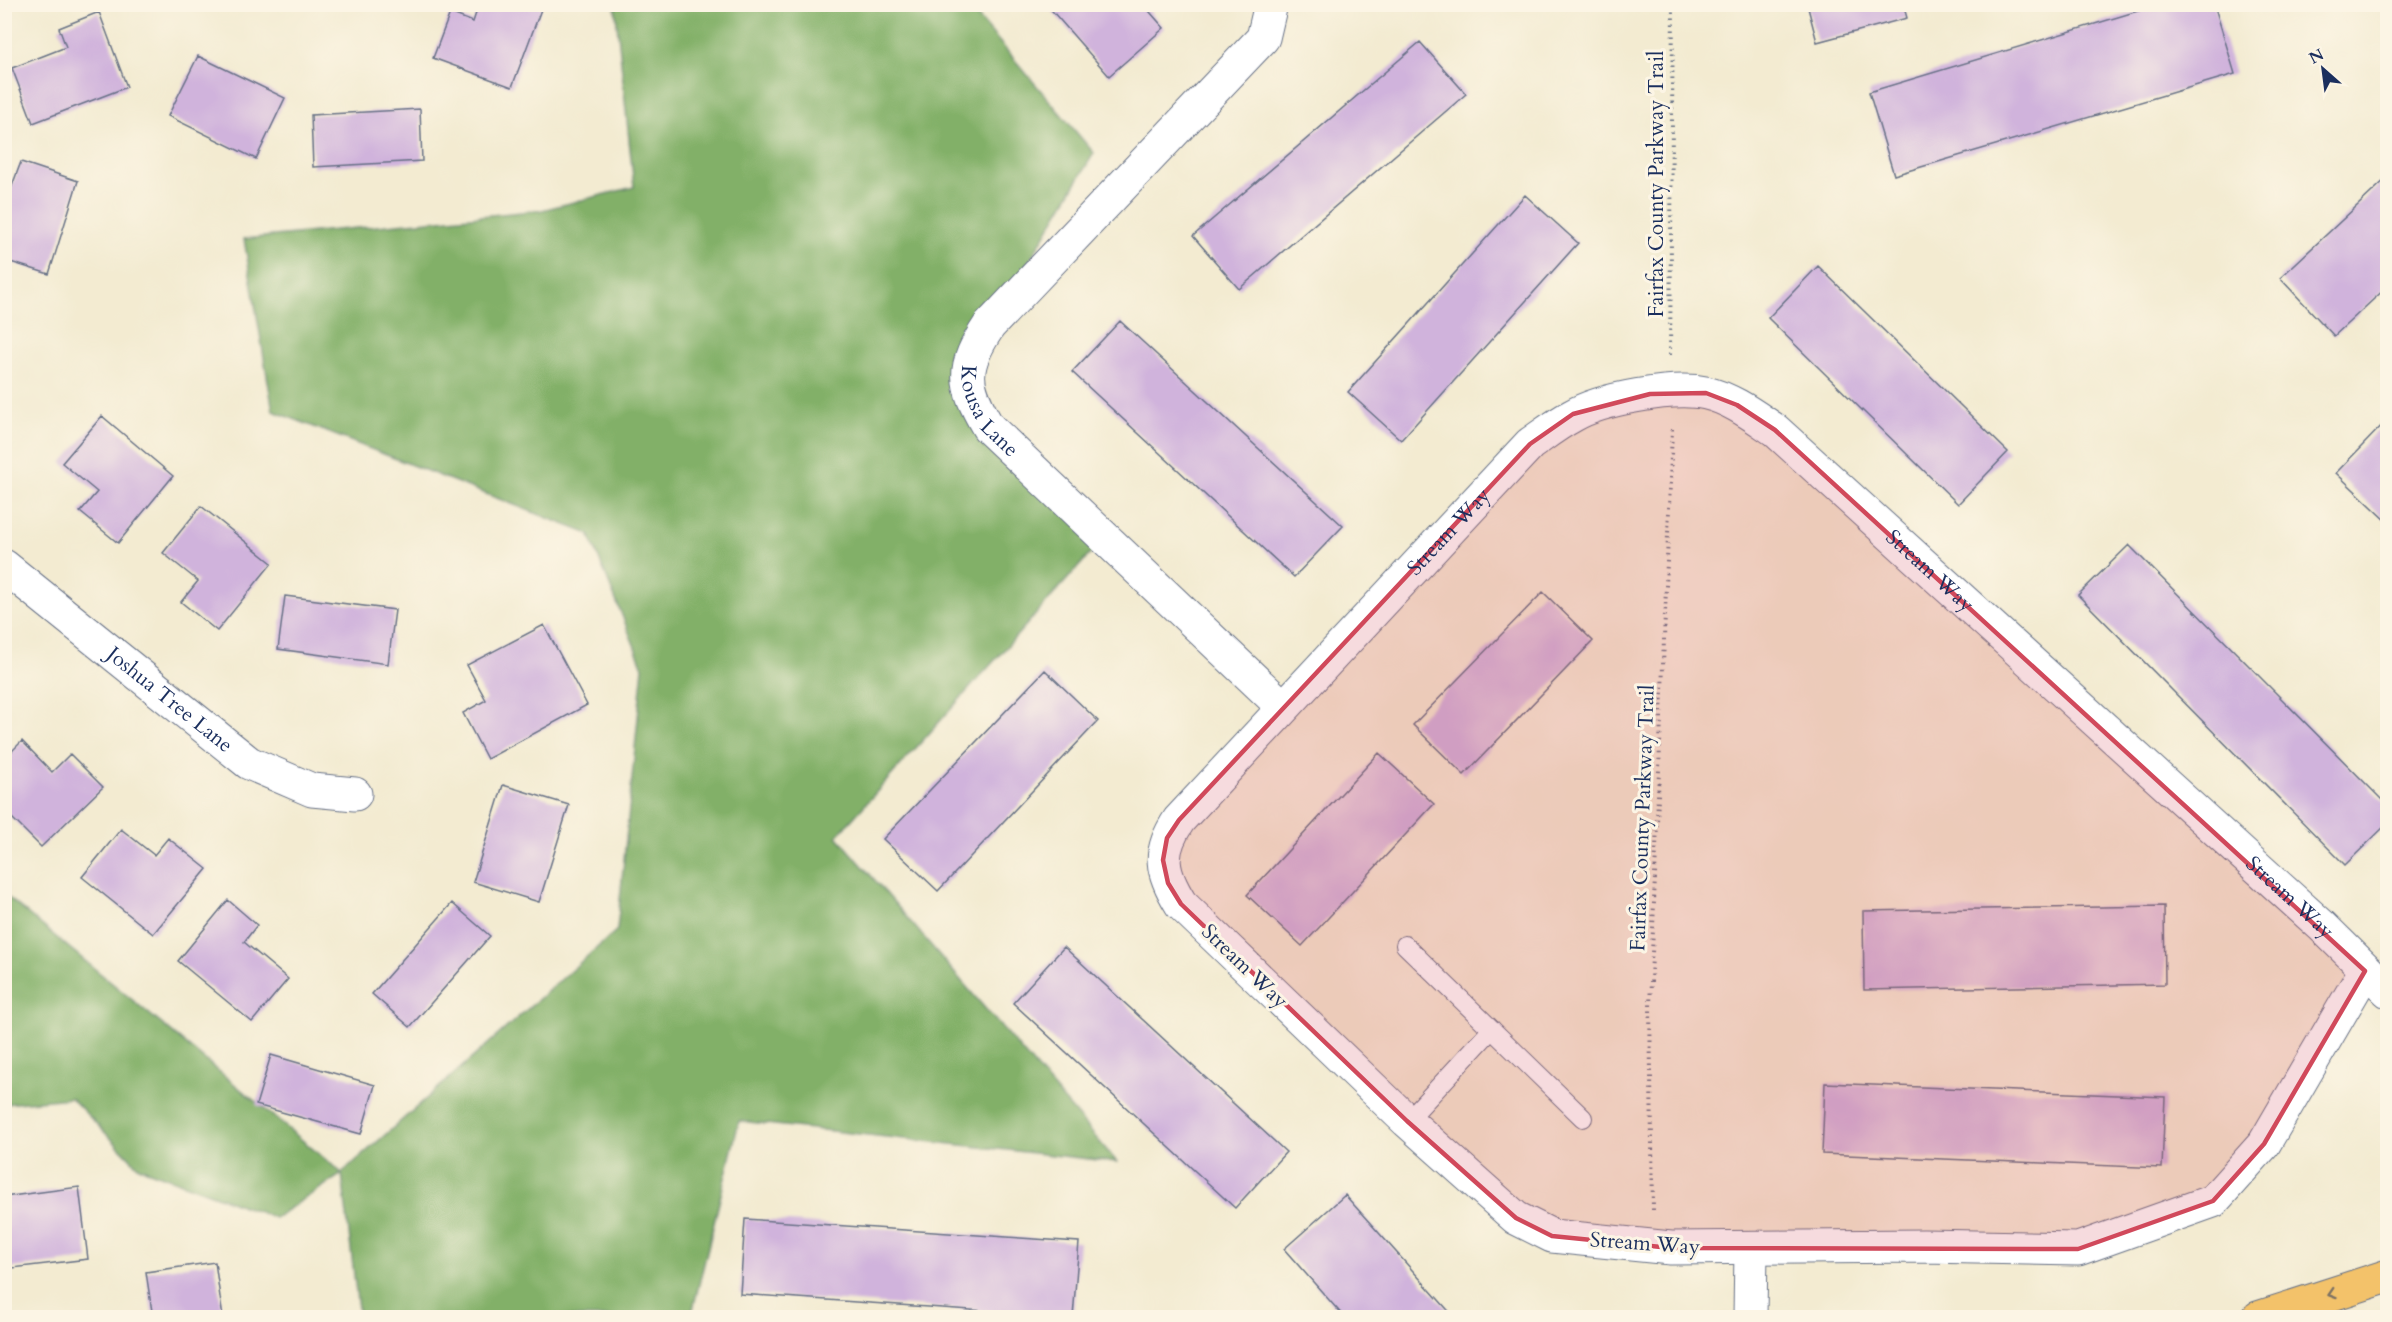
<svg xmlns="http://www.w3.org/2000/svg" width="2392" height="1322" font-family="Cardo,serif">
	<style>
		.forest { fill: #82b068; stroke: #4e7063; stroke-width: 1.5 }
		.building { fill: #d0b3dc }
		.lines { fill: none; stroke-linecap: round; stroke-linejoin: round }
		.lane-casing { stroke: #677186; stroke-width: 20 }
		.street-casing { stroke: #677186; stroke-width: 35 }
		.highway-casing { stroke: #677186; stroke-width: 35 }
		.path { stroke: #677186; stroke-width: 4; stroke-dasharray: 1.5 4.5; stroke-linecap: butt }
		.lane { stroke: #fff; stroke-width: 18 }
		.street { stroke: #fff; stroke-width: 33 }
		.highway { stroke: #f3c26a; stroke-width: 33 }
		.oneway { stroke: #7c7163 }
		.marked { fill: #d1495b; fill-opacity: 0.2; stroke: #d1495b; stroke-width: 4.5; stroke-linejoin: round }
		.labels { text-anchor: middle; stroke-width: 6; stroke-linejoin: round; paint-order: stroke }
		.street-label { font-size: 21px; fill: #1b2f5e; stroke: #fcf5e5 }
	</style>
	<rect width="100%" height="100%" fill="#fcf5e5"/>
	<filter id="ink" filterUnits="userSpaceOnUse"><feTurbulence type="fractalNoise" baseFrequency=".0167" numOctaves="2"/><feDisplacementMap in="SourceGraphic" scale="12" xChannelSelector="R" yChannelSelector="G"/><feConvolveMatrix kernelMatrix="1 2 1 2 8 2 1 2 1" color-interpolation-filters="sRGB"/></filter>
	<filter id="wash" filterUnits="userSpaceOnUse"><feTurbulence type="fractalNoise" baseFrequency=".008" numOctaves="4" result="noise"/><feDisplacementMap in="SourceGraphic" scale="24" xChannelSelector="R" yChannelSelector="G"/><feGaussianBlur stdDeviation="1.35" result="paint"/><feColorMatrix in="noise" values="0 0 0 0 0 0 0 0 0 0 0 0 0 0 0 0 0 1.4 0 .05"/><feComposite in="paint" operator="in"/></filter>
	<g filter="url(#wash)">
		<rect width="100%" height="100%" fill="#f3ebd1"/>
		<path class="forest" d="M 615,5 L 968,5 L 1094,153 L 955,385 L 1116,525 L 837,836 L 1117,1162 L 739,1121 L 691,1317 L 359,1317 L 342,1174 L 275,1218 L 139,1167 L 71,1098 L 5,1104 L 4,894 L 342,1173 L 617,930 L 643,667 L 589,534 L 273,411 L 244,239 L 542,210 L 634,187 Z"/>
		<g id="blocks">
			<path class="building" d="M 479,4 L 543,4 L 512,87 L 433,58 L 450,13 L 473,22 Z
				M 1046,4 L 1143,4 L 1164,28 L 1109,76 Z
				M 1807,4 L 1903,4 L 1907,18 L 1817,42 Z
				M 2161,4 L 2214,4 L 2235,74 L 1894,175 L 1869,92 Z
				M 99,12 L 127,87 L 33,123 L 12,68 L 66,47 L 59,28 Z
				M 1420,42 L 1466,94 L 1239,289 L 1193,236 Z
				M 198,56 L 285,98 L 256,159 L 168,116 Z
				M 420,109 L 422,161 L 313,167 L 311,115 Z
				M 21,162 L 78,181 L 49,274 L 4,260 L 4,207 Z
				M 2388,177 L 2388,286 L 2334,336 L 2280,278 Z
				M 1525,195 L 1578,243 L 1401,440 L 1348,392 Z
				M 1818,266 L 2008,452 L 1958,504 L 1768,318 Z
				M 1120,321 L 1343,526 L 1294,577 L 1072,372 Z
				M 102,416 L 173,476 L 118,543 L 80,512 L 97,492 L 62,463 Z
				M 2388,419 L 2388,522 L 2336,473 Z
				M 201,506 L 272,563 L 217,631 L 181,602 L 198,581 L 163,553 Z
				M 2129,545 L 2388,806 L 2388,823 L 2345,865 L 2078,595 Z
				M 1543,592 L 1593,641 L 1464,775 L 1413,725 Z
				M 285,596 L 395,610 L 388,664 L 278,649 Z
				M 544,625 L 587,705 L 487,759 L 463,713 L 486,700 L 467,665 Z
				M 1045,670 L 1098,721 L 938,891 L 883,839 Z
				M 22,741 L 52,772 L 70,754 L 103,787 L 41,847 L 4,810 L 4,759 Z
				M 1379,753 L 1434,804 L 1302,946 L 1247,895 Z
				M 503,785 L 569,805 L 539,902 L 473,882 Z
				M 121,829 L 154,855 L 168,838 L 207,869 L 153,934 L 82,877 Z
				M 228,900 L 257,925 L 244,942 L 288,979 L 252,1022 L 178,961 Z
				M 452,903 L 490,936 L 410,1027 L 372,994 Z
				M 2164,906 L 2165,984 L 1864,990 L 1863,911 Z
				M 1064,947 L 1286,1152 L 1235,1208 L 1013,1003 Z
				M 271,1055 L 375,1085 L 361,1134 L 256,1105 Z
				M 1825,1083 L 2165,1097 L 2162,1168 L 1822,1154 Z
				M 79,1187 L 88,1259 L 4,1269 L 4,1197 Z
				M 1345,1195 L 1455,1318 L 1345,1318 L 1284,1249 Z
				M 745,1219 L 1079,1242 L 1073,1317 L 740,1294 Z
				M 215,1262 L 223,1318 L 153,1318 L 146,1272 Z"/>
		</g>
	</g>
	<g filter="url(#ink)">
		<use href="#blocks" fill-opacity="0" stroke="#677186" stroke-width="1.5"/>
		<g class="lines">
			<g class="lane-casing">
				<path id="lane" d="M 1405,945 L 1583,1118
					M 1407,1121 L 1492,1029"/>
			</g>
			<g class="street-casing">
				<g id="street">
					<path id="s1" d="M 1271,4 L 1263,38 L 989,326 C 961,368 963,384 988,427 L 1283,707"/>
					<path id="s2" d="M 4,566 L 249,763 L 312,790 L 355,794"/>
					<path id="s3" d="M 2365,971 L 2264,1144 L 2213,1201 L 2078,1249 L 1924,1246 L 1671,1248 L 1552,1236 L 1516,1218 L 1407,1121 L 1181,904 C 1161,872 1157,853 1179,820 L 1530,444 C 1543,435 1557,424 1572,416 C 1600,399 1674,386 1706,393 C 1732,399 1754,416 1775,430 L 2322,926 L 2388,991"/>
					<path d="M 1750,1318 L 1751,1249"/>
				</g>
			</g>
			<g class="highway-casing">
				<path id="highway" d="M 2258,1318 L 2388,1276"/>
			</g>
			<path class="path" d="M 1670,355 L 1673,4
				M 1653,1210 L 1650,1007 L 1672,429"/>
			<use href="#lane" class="lane"/>
			<use href="#street" class="street"/>
			<use href="#highway" class="highway"/>
		</g>
		<defs><path id="oneway-chevron" d="M-2-3.5L2.5 0L-2 3.5" fill="none" stroke-width="1.6" stroke-linecap="round" stroke-linejoin="round" transform="scale(1.5)"/></defs>
		<use class="oneway" href="#oneway-chevron" transform="translate(2332 1294) rotate(162)"/>
	</g>
	<path class="marked" d="M 1706,393 L 1737,405 L 1775,430 L 2365,971 L 2264,1144 L 2213,1201 L 2078,1249 L 1671,1248 L 1552,1236 L 1516,1218 L 1407,1121 L 1181,904 L 1168,883 L 1163,860 L 1167,838 L 1179,820 L 1530,444 L 1573,414 L 1650,394 Z"/>
	<g class="labels">
		<g class="street-label">
			<text transform="translate(1656 184) rotate(-90)" y="7">Fairfax County Parkway Trail</text>
			<text dy="7" stroke="none"><textPath href="#s1" startOffset="528">Kousa Lane</textPath></text>
			<text dy="7" stroke="none"><textPath href="#s3" startOffset="1932">Stream Way</textPath></text>
			<text dy="7" stroke="none"><textPath href="#s3" startOffset="2528">Stream Way</textPath></text>
			<text dy="7" stroke="none"><textPath href="#s2" startOffset="213">Joshua Tree Lane</textPath></text>
			<text transform="translate(1642 818) rotate(-88)" y="7">Fairfax County Parkway Trail</text>
			<text dy="7" stroke="none"><textPath href="#s3" startOffset="3014">Stream Way</textPath></text>
			<text transform="translate(1245 966) rotate(44)" y="7">Stream Way</text>
			<text transform="translate(1645 1243) rotate(4)" y="7">Stream Way</text>
		</g>
	</g>
	<rect width="2392" height="1322" fill="none" stroke="#fcf5e5" stroke-width="24"/>
	<g transform="translate(2323 69) rotate(332)" stroke="#fcf5e5" stroke-width="4.5" paint-order="stroke">
	<path d="M0-4.5L10 22L0 15L-10 22Z" fill="#1b2f5e"/>
	<text y="-9" font-size="16" font-weight="bold" text-anchor="middle" fill="#1b2f5e">N</text>
	</g>
</svg>
